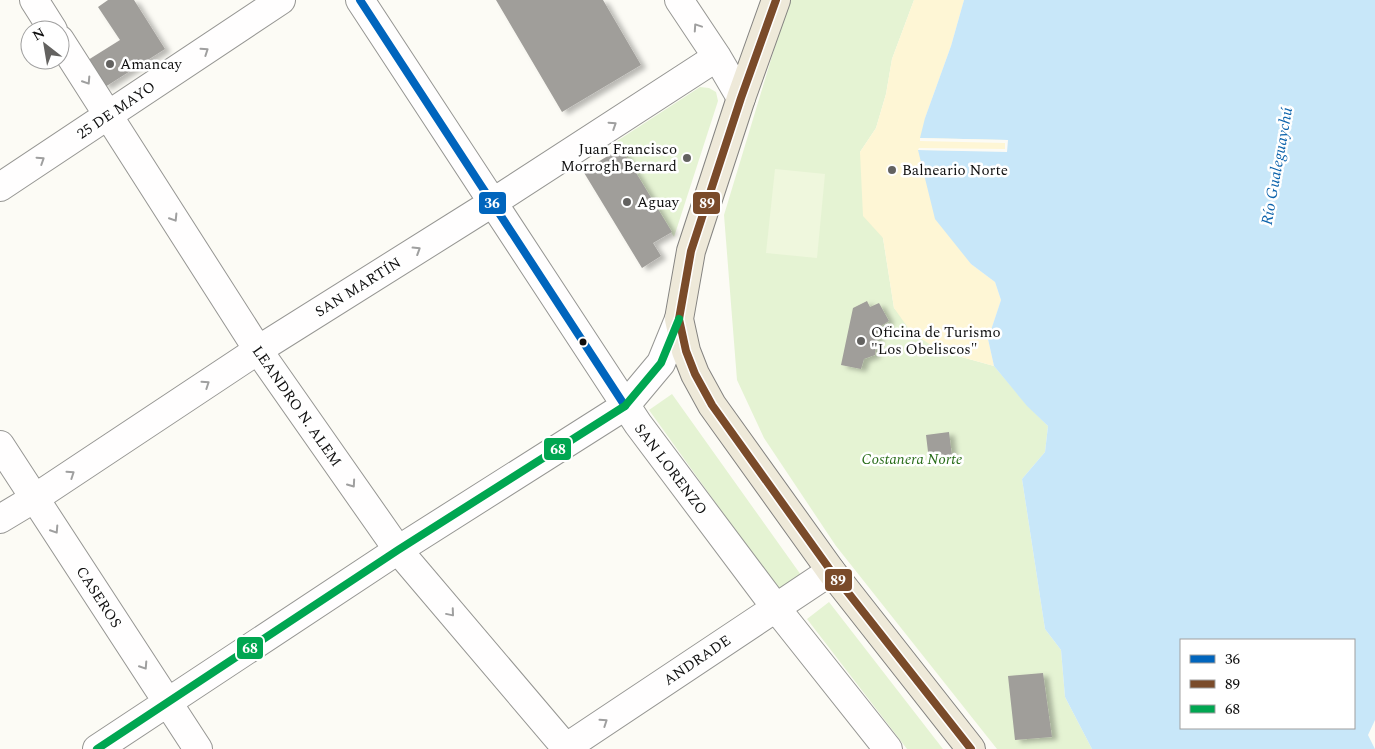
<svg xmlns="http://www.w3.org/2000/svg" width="1375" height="749" font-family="Spectral,serif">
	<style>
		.green { fill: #e5f3d3 }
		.sand { fill: #fef6d5 }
		.pitch { fill: #eff7dd }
		.water { fill: #c8e7f9; fill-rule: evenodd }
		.pier { fill: #fcfbf5 }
		.building { fill: #a09e9a; filter: url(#shadow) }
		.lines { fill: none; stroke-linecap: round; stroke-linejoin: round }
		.minor-casing { stroke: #969693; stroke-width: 30 }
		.major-casing { stroke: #848380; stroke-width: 30 }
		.minor { stroke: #fffefe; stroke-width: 28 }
		.major { stroke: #eee9d9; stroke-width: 28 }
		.bus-1-casing { stroke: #fff; stroke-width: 11 }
		.bus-2-casing { stroke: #fff; stroke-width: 11 }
		.bus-3-casing { stroke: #fff; stroke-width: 11 }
		.bus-1 { stroke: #0065bd; stroke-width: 8 }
		.bus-2 { stroke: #7a4b2a; stroke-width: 8 }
		.bus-3 { stroke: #00a651; stroke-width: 8 }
		.oneway { stroke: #9f9f9f }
		.poi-dot { fill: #636260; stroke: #fff; stroke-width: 2 }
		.bus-dot { fill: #101010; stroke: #fff; stroke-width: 2 }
		.labels { text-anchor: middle; stroke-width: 5; stroke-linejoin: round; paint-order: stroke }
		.poi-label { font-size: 15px; fill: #101010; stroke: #fff; text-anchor: start }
		.street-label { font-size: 15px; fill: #101010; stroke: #fff }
		.park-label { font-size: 15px; font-style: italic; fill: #296d1a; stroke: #fff }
		.water-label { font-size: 16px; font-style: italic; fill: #0e64ac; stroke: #fff }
		.line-badge { stroke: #fff; stroke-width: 2 }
		.badge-label { font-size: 14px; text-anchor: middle; font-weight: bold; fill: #fff }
	</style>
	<defs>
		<filter id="shadow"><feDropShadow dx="5.5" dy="3" stdDeviation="2.5" flood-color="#0004"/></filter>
	</defs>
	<rect width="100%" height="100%" fill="#fcfbf5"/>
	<path class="green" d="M 789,0 L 914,0 L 892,59 L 886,94 L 876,128 L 860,152 L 883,238 L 894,308 L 940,351 L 994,366 L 1027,405 L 1048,426 L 1045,452 L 1022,479 L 1045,629 L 1061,650 L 1065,697 L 1092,749 L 997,749 L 836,546 L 764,438 L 737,380 L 724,215 Z
		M 700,87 L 709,88 L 716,92 L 718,101 L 674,237 L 617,141 Z
		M 672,394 L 801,575 L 779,591 L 649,410 Z
		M 829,602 L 943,749 L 907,749 L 807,619 Z"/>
	<path class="sand" d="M 914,0 L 964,0 L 951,46 L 925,118 L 1008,140 L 1007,152 L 919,150 L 971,264 L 995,282 L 1001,300 L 988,339 L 994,366 L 940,351 L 911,332 L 894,308 L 883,238 L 863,216 L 860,152 L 876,128 L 886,94 L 892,59 Z"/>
	<path class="pitch" d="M 775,169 L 825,174 L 817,258 L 766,253 Z"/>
	<path class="water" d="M 964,0 L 1375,0 L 1375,720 L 1368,735 L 1375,749 L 1092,749 L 1065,697 L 1061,650 L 1045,629 L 1022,479 L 1045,452 L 1048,426 L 1027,406 L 994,366 L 988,339 L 1001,300 L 995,282 L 971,264 L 935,219 L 918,150 L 1007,151 L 1007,140 L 920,138 L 925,118 L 951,46 ZM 1181,640 L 1354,640 L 1354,728 L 1181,728 Z"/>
	<path class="pier" d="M 920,138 L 1008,140 L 1007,152 L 918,150 L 919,148 L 1005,149 L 1005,143 L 920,141 Z"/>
	<path class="building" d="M 108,0 L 134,0 L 165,49 L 105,87 L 88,60 L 120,40 L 98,7 Z
		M 496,0 L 603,0 L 641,65 L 562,112 Z
		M 621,148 L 672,232 L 653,243 L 661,256 L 642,268 L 583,171 Z
		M 867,301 L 870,307 L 879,303 L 889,321 L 878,328 L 875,355 L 864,359 L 861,369 L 841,365 L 853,308 Z
		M 949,432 L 952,456 L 929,460 L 926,435 Z
		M 1043,673 L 1052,737 L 1015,740 L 1008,676 Z"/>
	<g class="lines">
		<g class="minor-casing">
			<path id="minor" d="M 34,0 L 53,30
				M 360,0 L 638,424 L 776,608 L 888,749
				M 679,0 L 717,57 L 741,98
				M 60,40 L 258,350 L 398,550 L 567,749
				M 0,187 L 281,0
				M 0,445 L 198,749
				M 0,519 L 35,498 L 258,350 L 492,203 L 717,57
				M 97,749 L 398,550 L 625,406 L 661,363 L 679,319
				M 564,749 L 831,571"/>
		</g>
		<g class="major-casing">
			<path id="major" d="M 776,0 L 741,98 L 691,251 L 679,319 L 686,351 L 695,374 L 712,405 L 831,571 L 971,749"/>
		</g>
		<use href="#minor" class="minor"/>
		<use href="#major" class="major"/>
		<g class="bus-1-casing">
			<path id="bus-1" d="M 360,0 L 625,406"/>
		</g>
		<g class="bus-2-casing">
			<path id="bus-2" d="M 776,0 L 741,98 L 691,251 L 679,319 L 686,351 L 695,374 L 712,405 L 831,571 L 971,749"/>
		</g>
		<g class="bus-3-casing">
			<path id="bus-3" d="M 97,749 L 398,550 L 625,406 L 661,363 L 679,319"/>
		</g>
		<use href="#bus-1" class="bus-1"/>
		<use href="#bus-2" class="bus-2"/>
		<use href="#bus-3" class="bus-3"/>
	</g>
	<defs><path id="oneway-chevron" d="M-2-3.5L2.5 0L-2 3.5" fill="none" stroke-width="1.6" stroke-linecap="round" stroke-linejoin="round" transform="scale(1.25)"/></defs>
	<g class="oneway">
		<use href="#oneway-chevron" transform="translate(697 27) rotate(-124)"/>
		<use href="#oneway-chevron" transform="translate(205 51) rotate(-34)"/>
		<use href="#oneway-chevron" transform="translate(87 81) rotate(57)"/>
		<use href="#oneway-chevron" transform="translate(613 125) rotate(-33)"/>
		<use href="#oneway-chevron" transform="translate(41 160) rotate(-33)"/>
		<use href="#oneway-chevron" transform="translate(174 218) rotate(58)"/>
		<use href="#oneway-chevron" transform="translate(417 250) rotate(-32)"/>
		<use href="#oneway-chevron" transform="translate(206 384) rotate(-34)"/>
		<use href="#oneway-chevron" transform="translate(71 474) rotate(-34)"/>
		<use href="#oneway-chevron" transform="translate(352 484) rotate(55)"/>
		<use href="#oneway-chevron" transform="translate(55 530) rotate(57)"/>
		<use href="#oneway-chevron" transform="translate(451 613) rotate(50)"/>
		<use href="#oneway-chevron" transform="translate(144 666) rotate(57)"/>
		<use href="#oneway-chevron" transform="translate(604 722) rotate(-34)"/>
	</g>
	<g class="poi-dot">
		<circle cx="110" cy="64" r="5"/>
		<circle cx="687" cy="158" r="5"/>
		<circle cx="892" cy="170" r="5"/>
		<circle cx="627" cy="202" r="5"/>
		<circle cx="861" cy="341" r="5"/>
	</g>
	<circle class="bus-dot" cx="583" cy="342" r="4.5"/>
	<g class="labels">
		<g class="poi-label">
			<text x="120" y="69">Amancay</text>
			<text x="677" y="154" text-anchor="end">Juan Francisco<tspan x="677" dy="17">Morrogh Bernard</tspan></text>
			<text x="902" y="175">Balneario Norte</text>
			<text x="637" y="207">Aguay</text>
			<text x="871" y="337">Oficina de Turismo<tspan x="871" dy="17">"Los Obeliscos"</tspan></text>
		</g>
		<g class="street-label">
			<text transform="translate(116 110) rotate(-34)" y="5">25 DE MAYO</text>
			<text transform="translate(358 287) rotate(-32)" y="5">SAN MARTÍN</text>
			<text transform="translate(297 406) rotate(55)" y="5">LEANDRO N. ALEM</text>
			<text transform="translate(671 469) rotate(53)" y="5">SAN LORENZO</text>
			<text transform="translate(99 597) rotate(57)" y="5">CASEROS</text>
			<text transform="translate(697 660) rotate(-34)" y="5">ANDRADE</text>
		</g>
		<g class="park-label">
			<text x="912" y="464">Costanera Norte</text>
		</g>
		<g class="water-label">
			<text transform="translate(1276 166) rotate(-80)" y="6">Río Gualeguaychú</text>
		</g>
	</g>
	<g class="line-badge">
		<rect x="692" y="191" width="29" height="24" rx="5" fill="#7a4b2a"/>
		<rect x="478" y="191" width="29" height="24" rx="5" fill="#0065bd"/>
		<rect x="543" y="437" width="29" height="24" rx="5" fill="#00a651"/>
		<rect x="824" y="568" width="29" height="24" rx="5" fill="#7a4b2a"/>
		<rect x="236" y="636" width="28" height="24" rx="5" fill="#00a651"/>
	</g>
	<g class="badge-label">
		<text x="707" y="208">89</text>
		<text x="492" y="208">36</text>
		<text x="558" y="454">68</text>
		<text x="838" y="585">89</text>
		<text x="250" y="653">68</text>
	</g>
	<rect x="1180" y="639" width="175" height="90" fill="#ffffff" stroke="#9f9f9f"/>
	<rect x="1190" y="655" width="25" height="8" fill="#0065bd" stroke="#9f9f9f"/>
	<text x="1225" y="664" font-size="15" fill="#101010">36</text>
	<rect x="1190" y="680" width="25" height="8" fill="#7a4b2a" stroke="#9f9f9f"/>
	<text x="1225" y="689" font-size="15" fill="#101010">89</text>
	<rect x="1190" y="705" width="25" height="8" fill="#00a651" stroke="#9f9f9f"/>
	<text x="1225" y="714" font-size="15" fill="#101010">68</text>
	<g transform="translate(45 45) rotate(329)"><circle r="24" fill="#ffffff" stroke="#9f9f9f"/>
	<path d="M0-4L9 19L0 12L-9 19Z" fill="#636260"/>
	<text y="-8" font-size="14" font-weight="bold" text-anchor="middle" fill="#101010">N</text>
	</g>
</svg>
